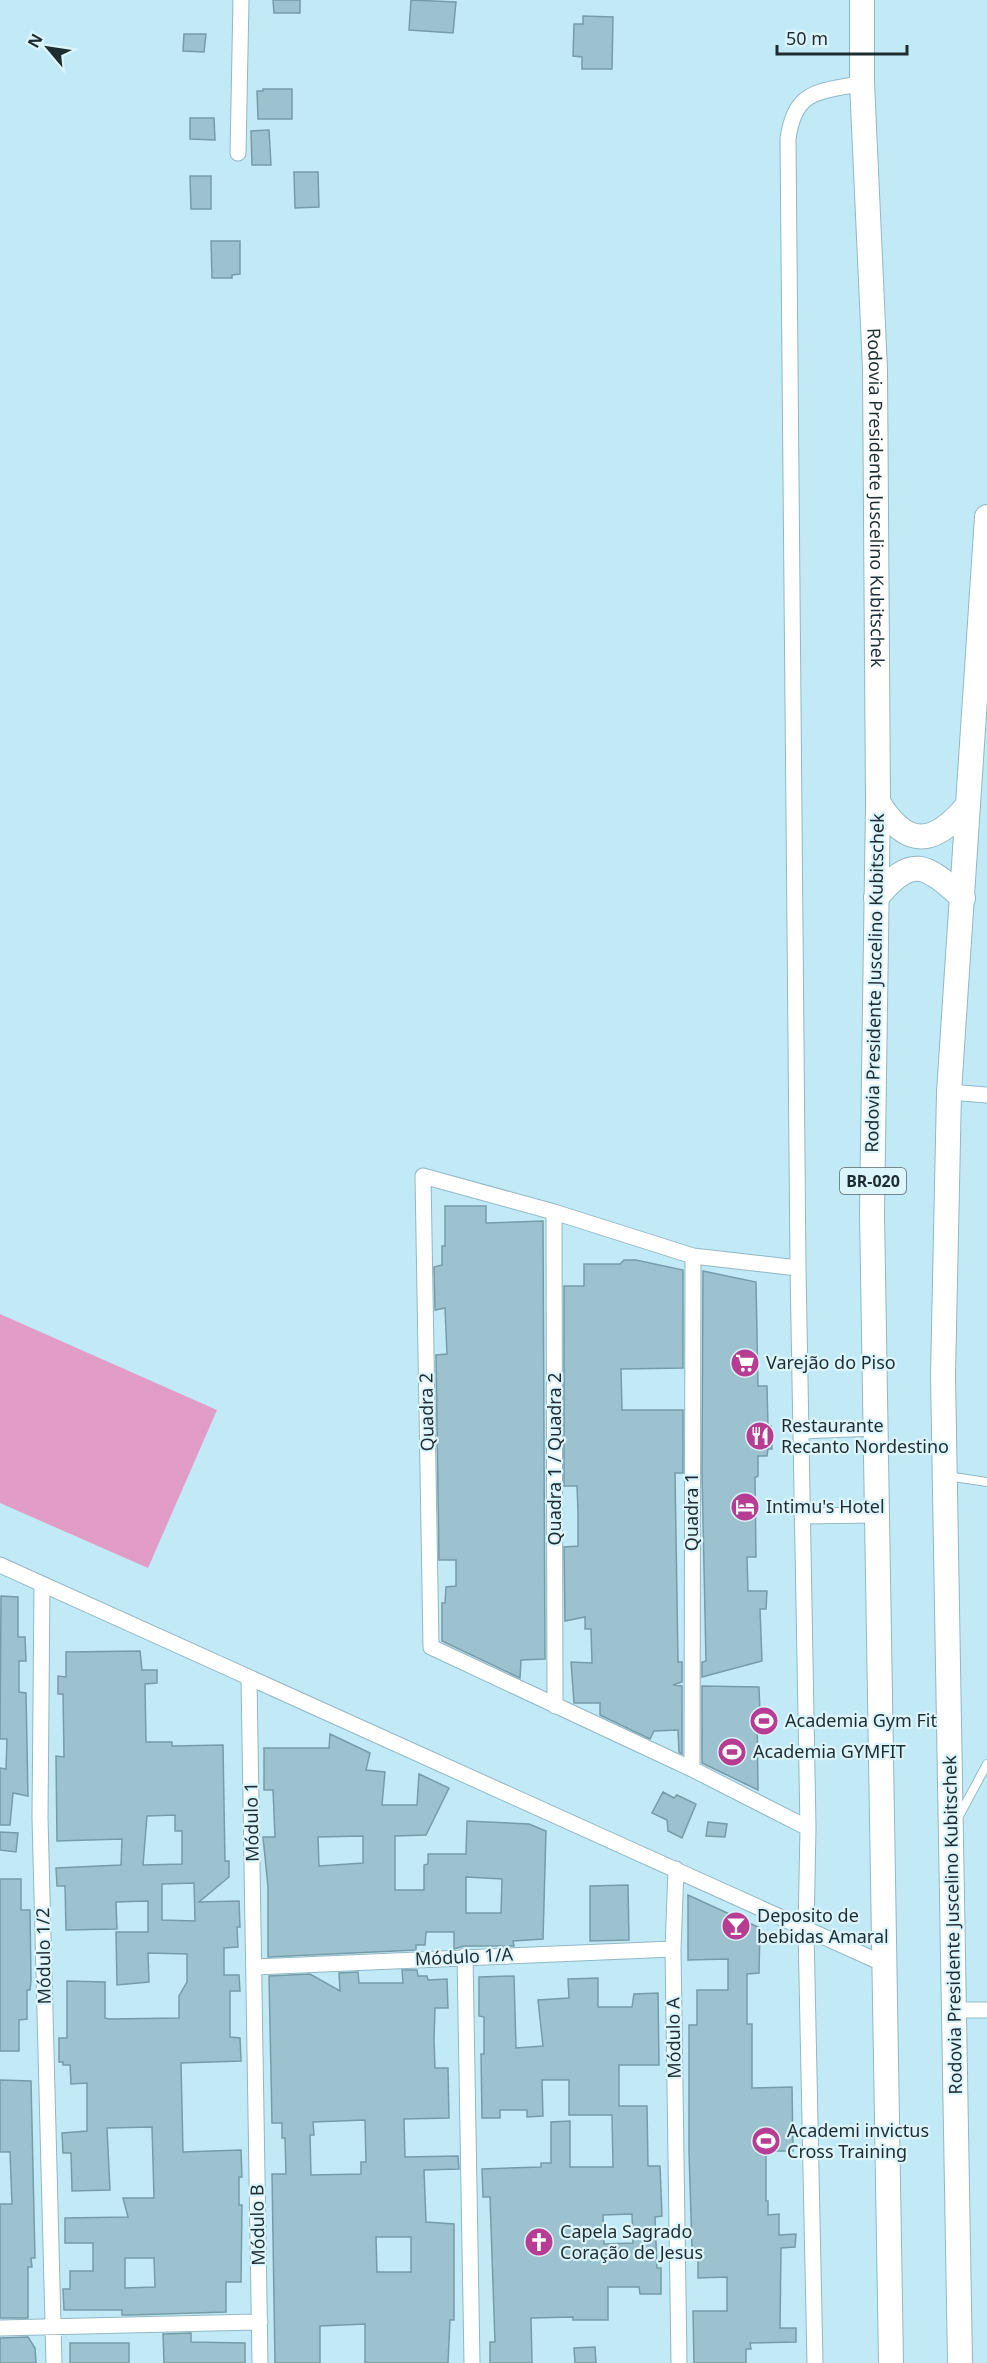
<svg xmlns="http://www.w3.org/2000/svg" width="987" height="2363" font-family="'Noto Sans',sans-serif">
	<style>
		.green { fill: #e19dc7 }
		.building { fill: #9bc2ce; stroke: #779ca8; stroke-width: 1.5; fill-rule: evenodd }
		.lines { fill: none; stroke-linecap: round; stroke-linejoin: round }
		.service-casing { stroke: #91b8c4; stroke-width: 10 }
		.minor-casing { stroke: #91b8c4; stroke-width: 17 }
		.trunk-casing { stroke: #91b8c4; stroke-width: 26 }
		.service { stroke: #fff; stroke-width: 8 }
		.minor { stroke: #fff; stroke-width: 15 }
		.trunk { stroke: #fff; stroke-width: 24 }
		.labels { text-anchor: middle; stroke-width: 4.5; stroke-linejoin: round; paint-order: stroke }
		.shield { fill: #dcf4fb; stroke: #56686e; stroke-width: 1.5 }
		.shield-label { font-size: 16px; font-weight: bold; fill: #1d2c31 }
		.street-label { font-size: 18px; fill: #1d2c31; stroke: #dcf4fb }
		.poi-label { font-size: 18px; fill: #1d2c31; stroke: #dcf4fb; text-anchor: start }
	</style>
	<rect width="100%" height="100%" fill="#c2eaf6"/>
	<path class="green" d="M 0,1314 L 217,1410 L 148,1568 L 0,1503 Z"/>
	<path class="building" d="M 273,0 L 300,0 L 300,13 L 274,13 Z
		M 411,0 L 456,2 L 453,33 L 409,30 Z
		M 583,16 L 613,17 L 612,69 L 582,69 L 582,57 L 573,56 L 574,24 L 583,24 Z
		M 184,34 L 206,34 L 204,52 L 183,51 Z
		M 263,89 L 292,89 L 292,119 L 258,119 L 257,91 L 263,91 Z
		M 190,118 L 214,118 L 215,140 L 190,139 Z
		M 269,130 L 271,165 L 252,165 L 251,131 Z
		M 294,172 L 318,172 L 319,207 L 295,208 Z
		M 190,176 L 211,176 L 211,209 L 191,209 Z
		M 211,241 L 240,241 L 240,274 L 232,275 L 232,278 L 212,278 Z
		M 445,1206 L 486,1206 L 486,1223 L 543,1221 L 545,1659 L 521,1660 L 520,1678 L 442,1641 L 442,1603 L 445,1603 L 446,1587 L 456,1586 L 456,1560 L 439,1560 L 436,1355 L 447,1354 L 445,1308 L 435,1310 L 434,1267 L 442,1265 L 442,1246 L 445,1246 Z
		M 624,1260 L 636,1260 L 683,1270 L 683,1368 L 621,1369 L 622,1410 L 683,1410 L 683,1473 L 675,1473 L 678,1662 L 682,1662 L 682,1682 L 673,1685 L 682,1686 L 682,1754 L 679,1752 L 678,1730 L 654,1731 L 650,1739 L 600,1715 L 600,1703 L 574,1703 L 571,1662 L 592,1663 L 591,1629 L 585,1629 L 585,1617 L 565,1621 L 564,1547 L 578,1546 L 578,1512 L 577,1486 L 564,1486 L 564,1286 L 584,1286 L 584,1264 L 620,1264 Z
		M 703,1271 L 756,1282 L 758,1386 L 767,1386 L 768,1426 L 771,1426 L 772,1449 L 768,1449 L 767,1456 L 758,1456 L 758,1476 L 755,1478 L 756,1557 L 747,1557 L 748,1591 L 767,1591 L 766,1609 L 760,1609 L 762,1661 L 702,1677 L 702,1662 L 706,1661 L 702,1473 Z
		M 1,1596 L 18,1597 L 18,1637 L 25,1637 L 26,1661 L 19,1661 L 19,1692 L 26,1693 L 28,1796 L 13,1793 L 10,1825 L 0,1825 L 0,1768 L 6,1769 L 7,1739 L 0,1739 Z
		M 140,1651 L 142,1670 L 157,1670 L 157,1683 L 145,1684 L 146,1742 L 172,1742 L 172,1746 L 223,1745 L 225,1861 L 229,1861 L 229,1877 L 199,1902 L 239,1901 L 240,1927 L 237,1927 L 238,1947 L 224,1948 L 224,1975 L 239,1975 L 240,1991 L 230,1991 L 230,2037 L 240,2038 L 241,2061 L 181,2063 L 183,2152 L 241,2150 L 242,2177 L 239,2177 L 239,2205 L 242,2205 L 241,2282 L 226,2282 L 226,2312 L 131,2315 L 122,2315 L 122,2310 L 64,2310 L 63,2289 L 70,2289 L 70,2271 L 93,2271 L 93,2243 L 65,2243 L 65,2218 L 128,2217 L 123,2198 L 154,2198 L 152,2127 L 107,2128 L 110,2190 L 72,2191 L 71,2153 L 63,2153 L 62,2133 L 87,2131 L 87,2083 L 71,2084 L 70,2065 L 63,2065 L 63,2062 L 59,2062 L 59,2038 L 67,2038 L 67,1981 L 105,1982 L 105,2018 L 109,2019 L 179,2018 L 179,1996 L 187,1982 L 187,1954 L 148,1953 L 149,1982 L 117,1985 L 116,1932 L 148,1932 L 148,1901 L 116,1902 L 117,1929 L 66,1930 L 65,1886 L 57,1886 L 56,1868 L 121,1865 L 122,1839 L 57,1841 L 56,1756 L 64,1757 L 63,1694 L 58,1694 L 58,1676 L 66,1677 L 66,1652 ZM 175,1815 L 175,1831 L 182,1831 L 182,1864 L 143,1865 L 147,1816 ZM 194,1883 L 195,1921 L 162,1920 L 162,1884 ZM 125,2258 L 154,2258 L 155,2287 L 125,2288 Z
		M 702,1686 L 759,1687 L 760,1713 L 757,1713 L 758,1790 L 702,1763 Z
		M 330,1734 L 370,1753 L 366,1770 L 385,1772 L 382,1805 L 417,1805 L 419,1774 L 449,1788 L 426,1835 L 395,1836 L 395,1890 L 424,1890 L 424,1865 L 428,1864 L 428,1854 L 466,1854 L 467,1821 L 529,1824 L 546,1831 L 543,1939 L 513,1941 L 514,1946 L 464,1946 L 454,1949 L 454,1932 L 426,1932 L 425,1945 L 416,1945 L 416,1950 L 268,1957 L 268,1887 L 263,1837 L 275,1837 L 273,1790 L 264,1790 L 264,1748 L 329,1748 ZM 363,1836 L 363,1863 L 319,1866 L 318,1837 ZM 466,1877 L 502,1879 L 501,1913 L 466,1913 Z
		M 663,1792 L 674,1798 L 677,1795 L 696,1804 L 682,1838 L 668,1831 L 667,1820 L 652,1813 Z
		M 708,1822 L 727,1824 L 725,1837 L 706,1836 Z
		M 0,1832 L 18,1833 L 16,1852 L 0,1850 Z
		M 0,1879 L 21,1879 L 21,1910 L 30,1910 L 31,1981 L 30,1990 L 27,1990 L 27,2019 L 19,2020 L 19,2051 L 0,2051 Z
		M 628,1885 L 629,1940 L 590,1941 L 590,1886 Z
		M 688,1895 L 760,1928 L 759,1973 L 747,1974 L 747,2024 L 752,2024 L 752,2088 L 792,2087 L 793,2151 L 766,2151 L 766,2201 L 768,2201 L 768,2215 L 779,2214 L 779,2235 L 796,2234 L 795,2247 L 781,2248 L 780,2328 L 796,2328 L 796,2342 L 750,2343 L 751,2349 L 746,2349 L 746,2363 L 694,2363 L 693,2311 L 727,2311 L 727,2277 L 698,2278 L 698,2248 L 692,2248 L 689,2152 L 689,2025 L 697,2025 L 697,1990 L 728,1990 L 728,1959 L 688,1960 Z
		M 402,1970 L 417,1970 L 418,1976 L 427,1976 L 428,1980 L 447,1979 L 448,2008 L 435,2008 L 434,2040 L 435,2068 L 448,2068 L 449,2118 L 404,2119 L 405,2157 L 458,2156 L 459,2169 L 424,2170 L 426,2222 L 454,2224 L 454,2320 L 450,2320 L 448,2363 L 365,2363 L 365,2324 L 320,2326 L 320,2363 L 275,2363 L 272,2174 L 286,2174 L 285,2138 L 282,2138 L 282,2123 L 272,2123 L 269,1976 L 310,1974 L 340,1991 L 339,1973 L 358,1972 L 359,1983 L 403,1983 ZM 365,2120 L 366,2162 L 361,2162 L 361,2174 L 311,2175 L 310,2135 L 314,2135 L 313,2122 ZM 376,2237 L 411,2237 L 411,2272 L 377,2272 Z
		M 514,1976 L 516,2048 L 543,2046 L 538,2000 L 569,1998 L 568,1979 L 598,1978 L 598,2007 L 632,2007 L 634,1994 L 658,1993 L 659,2065 L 619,2065 L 619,2106 L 647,2106 L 648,2166 L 660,2166 L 662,2216 L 655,2217 L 657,2268 L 661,2268 L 661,2294 L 640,2294 L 639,2287 L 608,2287 L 608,2320 L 573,2320 L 573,2317 L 531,2318 L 532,2363 L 490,2363 L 490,2342 L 495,2342 L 490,2197 L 483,2197 L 482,2169 L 541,2167 L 541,2163 L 551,2163 L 551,2122 L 570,2121 L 570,2167 L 613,2167 L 612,2115 L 569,2115 L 569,2080 L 542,2080 L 543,2116 L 527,2117 L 527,2110 L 500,2110 L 500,2118 L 482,2118 L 481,2054 L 484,2054 L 484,2017 L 479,2016 L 479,1977 ZM 632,2214 L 633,2243 L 604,2244 L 603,2215 Z
		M 0,2080 L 31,2081 L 35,2258 L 31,2258 L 32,2267 L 28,2267 L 28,2318 L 0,2318 L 0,2204 L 12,2204 L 10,2152 L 0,2152 Z
		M 191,2333 L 191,2342 L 245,2343 L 245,2363 L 164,2363 L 163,2334 Z
		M 28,2337 L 35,2348 L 36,2363 L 0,2363 L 0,2338 Z
		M 70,2343 L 129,2343 L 129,2363 L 70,2363 Z
		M 595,2347 L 596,2363 L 575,2363 L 574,2348 Z"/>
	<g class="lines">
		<g class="service-casing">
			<path id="service" d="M 947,1476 L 987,1482
				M 959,1816 L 987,1764"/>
		</g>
		<g class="minor-casing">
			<path id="minor" d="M 238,153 L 241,0
				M 949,1092 L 987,1095
				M 554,1212 L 555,1706
				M 798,1268 L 693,1256 L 554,1212 L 423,1176 L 431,1647 L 692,1769 L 808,1828
				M 801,1431 L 876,1428
				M 802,1516 L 877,1515
				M 0,1565 L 884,1964
				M 42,1584 L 40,1818 L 54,2363
				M 249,1678 L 260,2363
				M 692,1769 L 693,1256
				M 676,1869 L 673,1949 L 679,2363
				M 465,1956 L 472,2363
				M 255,1967 L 673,1949
				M 956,2010 L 987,2010
				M 0,2328 L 260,2322
				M 815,2363 L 806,1930 L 808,1828 L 798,1268 L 788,139 C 795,88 819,93 862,83"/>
		</g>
		<g class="trunk-casing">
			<g id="trunk">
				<path id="s1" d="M 862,0 L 862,83 L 875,369 L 878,802 L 872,1213 L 891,2363"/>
				<path d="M 878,802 C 907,849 934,846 968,805"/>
				<path d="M 876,898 C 912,854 925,864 963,898"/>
				<path d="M 960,2363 L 943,1375 L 949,1092 L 987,517"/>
			</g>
		</g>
		<use href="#service" class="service"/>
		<use href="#minor" class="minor"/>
		<use href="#trunk" class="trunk"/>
	</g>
	<defs>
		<g id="supermarket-disc" transform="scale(1.5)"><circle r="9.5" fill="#b63d91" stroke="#dcf4fb"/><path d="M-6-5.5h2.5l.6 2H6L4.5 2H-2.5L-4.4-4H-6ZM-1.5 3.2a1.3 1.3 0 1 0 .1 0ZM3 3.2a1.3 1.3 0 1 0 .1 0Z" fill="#fff"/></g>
		<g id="restaurant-disc" transform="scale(1.5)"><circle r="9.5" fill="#b63d91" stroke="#dcf4fb"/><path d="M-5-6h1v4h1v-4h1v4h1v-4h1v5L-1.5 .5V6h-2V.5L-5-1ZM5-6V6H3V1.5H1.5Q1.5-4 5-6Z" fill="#fff"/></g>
		<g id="hotel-disc" transform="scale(1.5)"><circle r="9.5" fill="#b63d91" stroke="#dcf4fb"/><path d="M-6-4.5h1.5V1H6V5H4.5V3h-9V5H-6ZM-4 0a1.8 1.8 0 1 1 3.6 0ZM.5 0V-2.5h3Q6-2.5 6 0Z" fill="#fff"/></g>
		<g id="stadium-disc" transform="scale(1.5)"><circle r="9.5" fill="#b63d91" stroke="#dcf4fb"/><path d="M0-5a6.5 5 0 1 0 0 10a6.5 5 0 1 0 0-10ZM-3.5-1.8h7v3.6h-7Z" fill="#fff"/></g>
		<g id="bar-disc" transform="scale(1.5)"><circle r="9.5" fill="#b63d91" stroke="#dcf4fb"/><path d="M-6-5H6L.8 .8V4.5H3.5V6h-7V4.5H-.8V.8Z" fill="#fff"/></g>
		<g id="church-disc" transform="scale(1.5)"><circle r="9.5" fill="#b63d91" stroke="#dcf4fb"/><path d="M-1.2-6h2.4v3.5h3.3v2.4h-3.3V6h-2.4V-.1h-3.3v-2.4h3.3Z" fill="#fff"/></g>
	</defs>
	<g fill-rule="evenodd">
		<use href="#supermarket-disc" x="745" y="1363"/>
		<use href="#restaurant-disc" x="760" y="1436"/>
		<use href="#hotel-disc" x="745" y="1507"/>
		<use href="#stadium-disc" x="764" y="1721"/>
		<use href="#stadium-disc" x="732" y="1752"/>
		<use href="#bar-disc" x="736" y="1926"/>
		<use href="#stadium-disc" x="766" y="2141"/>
		<use href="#church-disc" x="539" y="2242"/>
	</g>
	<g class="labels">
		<rect class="shield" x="840" y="1168" width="66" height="26" rx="4.5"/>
		<g class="shield-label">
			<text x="873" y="1187">BR-020</text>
		</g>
		<g class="street-label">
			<text dy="6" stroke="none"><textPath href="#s1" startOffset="498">Rodovia Presidente Juscelino Kubitschek</textPath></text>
			<text transform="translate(875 983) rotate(-89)" y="6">Rodovia Presidente Juscelino Kubitschek</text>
			<text transform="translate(427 1412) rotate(-91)" y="6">Quadra 2</text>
			<text transform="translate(555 1459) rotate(-90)" y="6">Quadra 1 / Quadra 2</text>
			<text transform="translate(692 1512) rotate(-90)" y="6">Quadra 1</text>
			<text transform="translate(252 1822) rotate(-91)" y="6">Módulo 1</text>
			<text transform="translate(953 1925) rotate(-91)" y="6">Rodovia Presidente Juscelino Kubitschek</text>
			<text transform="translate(44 1956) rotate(-91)" y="6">Módulo 1/2</text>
			<text transform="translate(464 1957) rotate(-3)" y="6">Módulo 1/A</text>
			<text transform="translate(674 2038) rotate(-91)" y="6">Módulo A</text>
			<text transform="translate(258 2225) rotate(-91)" y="6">Módulo B</text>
		</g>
		<g class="poi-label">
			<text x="766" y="1369">Varejão do Piso</text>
			<text x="781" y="1432">Restaurante<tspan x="781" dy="21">Recanto Nordestino</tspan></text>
			<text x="766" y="1513">Intimu's Hotel</text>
			<text x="785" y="1727">Academia Gym Fit</text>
			<text x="753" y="1758">Academia GYMFIT</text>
			<text x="757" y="1922">Deposito de<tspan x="757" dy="21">bebidas Amaral</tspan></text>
			<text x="787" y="2137">Academi invictus<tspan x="787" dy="21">Cross Training</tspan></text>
			<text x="560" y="2238">Capela Sagrado<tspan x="560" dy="21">Coração de Jesus</tspan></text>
		</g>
	</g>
	<g transform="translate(48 48) rotate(299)" stroke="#dcf4fb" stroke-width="4.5" paint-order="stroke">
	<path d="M0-4.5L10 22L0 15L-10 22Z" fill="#1d2c31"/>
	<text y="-9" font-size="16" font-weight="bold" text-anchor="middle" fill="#1d2c31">N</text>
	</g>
	<path d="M777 45v9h130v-9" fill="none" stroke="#1d2c31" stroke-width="3"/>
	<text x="786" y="45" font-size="18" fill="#1d2c31" stroke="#dcf4fb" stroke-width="4.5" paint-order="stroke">50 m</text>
</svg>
